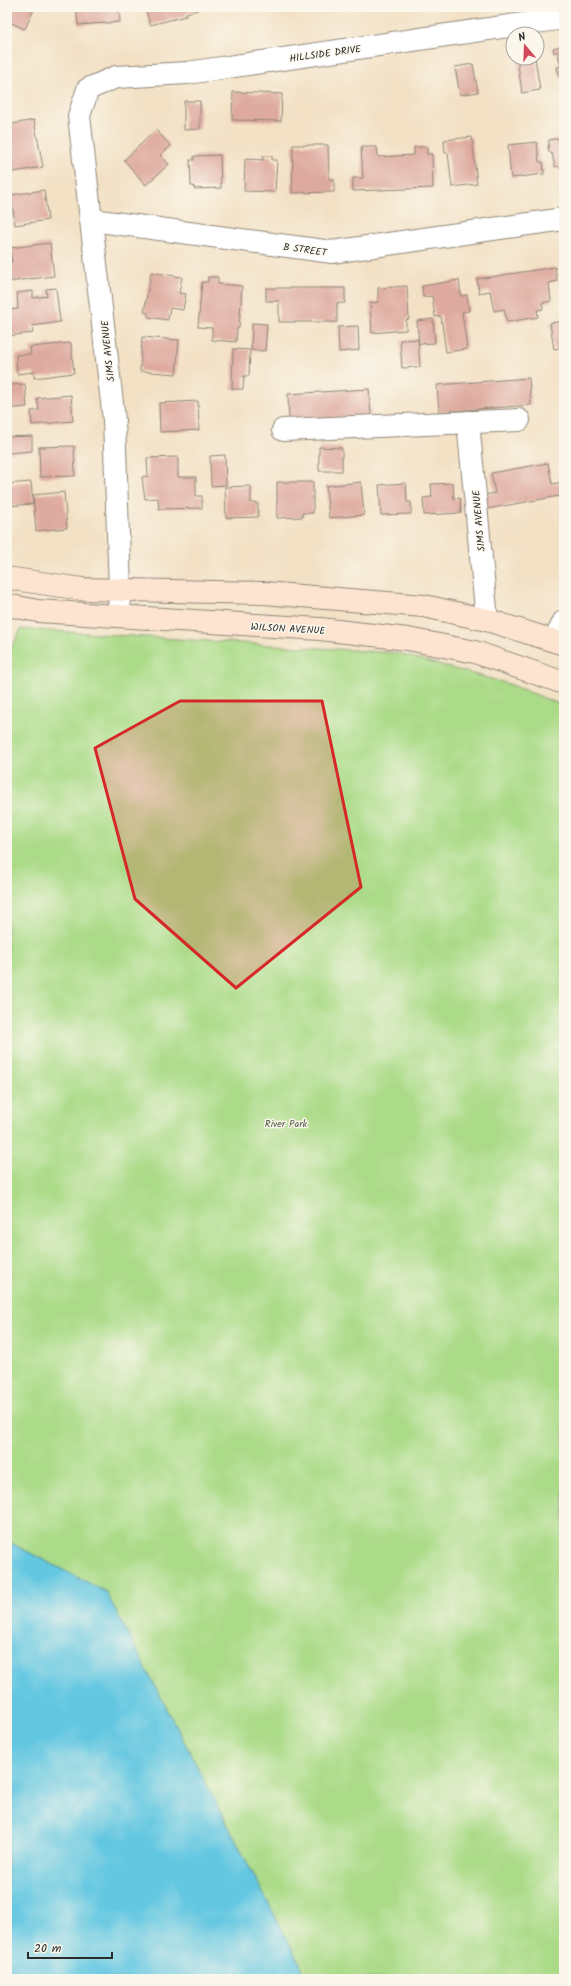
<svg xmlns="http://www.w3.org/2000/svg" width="571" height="1986" font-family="Kalam,sans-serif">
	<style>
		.green { fill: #abdb88; stroke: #6b835a }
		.water { fill: #63c7e1; stroke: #477986 }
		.building { fill: #dea99e }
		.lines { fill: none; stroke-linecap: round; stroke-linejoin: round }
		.street-casing { stroke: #8f8678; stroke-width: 24 }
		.secondary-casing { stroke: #8f8678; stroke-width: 24 }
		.street { stroke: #fff; stroke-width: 22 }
		.secondary { stroke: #fde4d1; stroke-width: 22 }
		.marked { fill: #d62828; fill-opacity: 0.2; stroke: #d62828; stroke-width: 3; stroke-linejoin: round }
		.labels { text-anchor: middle; stroke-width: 3; stroke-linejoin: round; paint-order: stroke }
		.street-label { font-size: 10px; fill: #2b2b2b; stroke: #fbf7ec }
		.park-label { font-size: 10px; fill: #4b5742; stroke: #fbf7ec }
	</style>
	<rect width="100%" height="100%" fill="#fbf7ec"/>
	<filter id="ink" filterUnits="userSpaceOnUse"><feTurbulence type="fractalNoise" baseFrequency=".025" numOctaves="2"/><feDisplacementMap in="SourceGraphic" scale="8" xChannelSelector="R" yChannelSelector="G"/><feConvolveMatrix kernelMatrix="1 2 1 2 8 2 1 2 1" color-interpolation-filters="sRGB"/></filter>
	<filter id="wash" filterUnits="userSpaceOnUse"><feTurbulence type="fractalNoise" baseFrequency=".012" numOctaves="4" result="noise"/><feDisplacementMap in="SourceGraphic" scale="16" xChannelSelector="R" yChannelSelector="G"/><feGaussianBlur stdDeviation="0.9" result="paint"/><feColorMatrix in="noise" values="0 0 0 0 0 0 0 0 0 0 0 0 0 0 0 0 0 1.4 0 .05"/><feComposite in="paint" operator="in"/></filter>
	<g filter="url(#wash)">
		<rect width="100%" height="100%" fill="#f3e1c5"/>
		<path class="green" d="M 21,629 L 397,653 L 509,684 L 564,706 L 564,1979 L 246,1979 L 7,1564 L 7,656 Z"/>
		<path class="water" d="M 7,1541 L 106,1592 L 308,1979 L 7,1979 Z"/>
		<g id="blocks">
			<path class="building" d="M 7,7 L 35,7 L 25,29 L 7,21 Z
				M 76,7 L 119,7 L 120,22 L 78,25 Z
				M 145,7 L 197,7 L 198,10 L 186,13 L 186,16 L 150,25 Z
				M 564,45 L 564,77 L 560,78 L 557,67 L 561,66 L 557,51 L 554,53 L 553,48 Z
				M 517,58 L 535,58 L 540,90 L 522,93 Z
				M 473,64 L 478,92 L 460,95 L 455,67 Z
				M 233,92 L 282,94 L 281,121 L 232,120 Z
				M 184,101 L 200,101 L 200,129 L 184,130 Z
				M 34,120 L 43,167 L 7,173 L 7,125 Z
				M 156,130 L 171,146 L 160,155 L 169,164 L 146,185 L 124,160 Z
				M 472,137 L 477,184 L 452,187 L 448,153 L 445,153 L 444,140 Z
				M 564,137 L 564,171 L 562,171 L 558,166 L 555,167 L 552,154 L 548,151 L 549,140 Z
				M 537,142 L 539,162 L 543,162 L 544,174 L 511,178 L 508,145 Z
				M 293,145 L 328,145 L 329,179 L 334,179 L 334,192 L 292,193 Z
				M 361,147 L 377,147 L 378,157 L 414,155 L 414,147 L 427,147 L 427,154 L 432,154 L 433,188 L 353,191 L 353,178 L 363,178 Z
				M 220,155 L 221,188 L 194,189 L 194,186 L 191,186 L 190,160 L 194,160 L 194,156 Z
				M 263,156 L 272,156 L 272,160 L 277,160 L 275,192 L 244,191 L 245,159 L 263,160 Z
				M 44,190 L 48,220 L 15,225 L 11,195 Z
				M 50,243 L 54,276 L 7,282 L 7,262 L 12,262 L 10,248 Z
				M 555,267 L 557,281 L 549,283 L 551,301 L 542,303 L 543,309 L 537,310 L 538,317 L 507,322 L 504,309 L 494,311 L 490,291 L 479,293 L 477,279 Z
				M 151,272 L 182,277 L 179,293 L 186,294 L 183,310 L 170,308 L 168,320 L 148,317 L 148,313 L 144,312 Z
				M 208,277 L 218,277 L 218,284 L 242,286 L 239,328 L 237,328 L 236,342 L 212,340 L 212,328 L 198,327 L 202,282 L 208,282 Z
				M 459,280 L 461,296 L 467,295 L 469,311 L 462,312 L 467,349 L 446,352 L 441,316 L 435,317 L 432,296 L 423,297 L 422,286 Z
				M 407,286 L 409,319 L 406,320 L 406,330 L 372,333 L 370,303 L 378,302 L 378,288 Z
				M 56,288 L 60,322 L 32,326 L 33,333 L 7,336 L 7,310 L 18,309 L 17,293 L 33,291 L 33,298 L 47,296 L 46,289 Z
				M 266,288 L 345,288 L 345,303 L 337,303 L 337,322 L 279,322 L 279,301 L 266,301 Z
				M 433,319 L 435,343 L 419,344 L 417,321 Z
				M 564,321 L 564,347 L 554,349 L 550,323 Z
				M 252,323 L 267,324 L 265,351 L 251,350 Z
				M 358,326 L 359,350 L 339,352 L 338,327 Z
				M 142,337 L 179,340 L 176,374 L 140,371 Z
				M 418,339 L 420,367 L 402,368 L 400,340 Z
				M 71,343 L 74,373 L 34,378 L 34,372 L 17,374 L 16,355 L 31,354 L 30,347 Z
				M 233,349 L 250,350 L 249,376 L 244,376 L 243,389 L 232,389 Z
				M 529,378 L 531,405 L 439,412 L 437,385 Z
				M 25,384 L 27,407 L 7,409 L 7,385 Z
				M 369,389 L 371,416 L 289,421 L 288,394 Z
				M 71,395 L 73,421 L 32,425 L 31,411 L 39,410 L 37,398 Z
				M 198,401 L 199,430 L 160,432 L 159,403 Z
				M 32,436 L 32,451 L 7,453 L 7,437 Z
				M 74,446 L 75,476 L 40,477 L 39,447 Z
				M 319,447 L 342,448 L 342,471 L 319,471 Z
				M 225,455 L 226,485 L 211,486 L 210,456 Z
				M 178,457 L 178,477 L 196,477 L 196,496 L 202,496 L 202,508 L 159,509 L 158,498 L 145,499 L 142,477 L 148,476 L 147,458 Z
				M 548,463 L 552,484 L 564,482 L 564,495 L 487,509 L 485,495 L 495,493 L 491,473 Z
				M 31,482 L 33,504 L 7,506 L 7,484 Z
				M 277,482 L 313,482 L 313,513 L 302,513 L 303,517 L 277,518 Z
				M 361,482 L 364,515 L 329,518 L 326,486 Z
				M 406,483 L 407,502 L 411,502 L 411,514 L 381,515 L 379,485 Z
				M 453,483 L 454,499 L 460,498 L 461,513 L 424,515 L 423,498 L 432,497 L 431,484 Z
				M 251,486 L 251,503 L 258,503 L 258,517 L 226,518 L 225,487 Z
				M 64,492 L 67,528 L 36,531 L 33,495 Z"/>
		</g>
	</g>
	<g filter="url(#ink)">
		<use href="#blocks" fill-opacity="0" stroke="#8f8678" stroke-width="1"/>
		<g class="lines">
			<g class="street-casing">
				<path id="street" d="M 92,220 L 332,252 L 564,219
					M 468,422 L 487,620
					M 283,430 L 519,420
					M 119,616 L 120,589 L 114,420 L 79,116 L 88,89 L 116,77 L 187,73 L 564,18
					M 555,640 L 564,621"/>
			</g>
			<g class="secondary-casing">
				<path id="secondary" d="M 7,578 L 82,589 L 264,593 L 424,606 L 487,620 L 564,644
					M 7,605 L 38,611 L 320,629 L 408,639 L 475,652 L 564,683"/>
			</g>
			<use href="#street" class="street"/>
			<use href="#secondary" class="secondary"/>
		</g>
	</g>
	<path class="marked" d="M 180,701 L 322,701 L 361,887 L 236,988 L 135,899 L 95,748 Z"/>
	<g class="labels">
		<g class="street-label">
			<text transform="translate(325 53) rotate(-8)" y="4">HILLSIDE DRIVE</text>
			<text transform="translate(305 249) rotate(8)" y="4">B STREET</text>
			<text transform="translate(107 351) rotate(-96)" y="4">SIMS AVENUE</text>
			<text transform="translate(478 521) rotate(-95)" y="4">SIMS AVENUE</text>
			<text transform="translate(288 628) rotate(3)" y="4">WILSON AVENUE</text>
		</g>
		<g class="park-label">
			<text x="286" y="1127">River Park</text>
		</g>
	</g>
	<rect width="571" height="1986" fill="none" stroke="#fbf7ec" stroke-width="24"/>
	<g transform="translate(525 46) rotate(341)"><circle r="19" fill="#fbf7ec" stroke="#a8a59f"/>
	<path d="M0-3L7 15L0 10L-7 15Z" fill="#d1495b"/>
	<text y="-6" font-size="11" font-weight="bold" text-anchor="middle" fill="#2b2b2b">N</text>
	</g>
	<path d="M28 1952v6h84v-6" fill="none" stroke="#2b2b2b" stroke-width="2"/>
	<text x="34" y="1952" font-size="12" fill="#2b2b2b" stroke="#fbf7ec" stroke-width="3" paint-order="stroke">20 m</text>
</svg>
